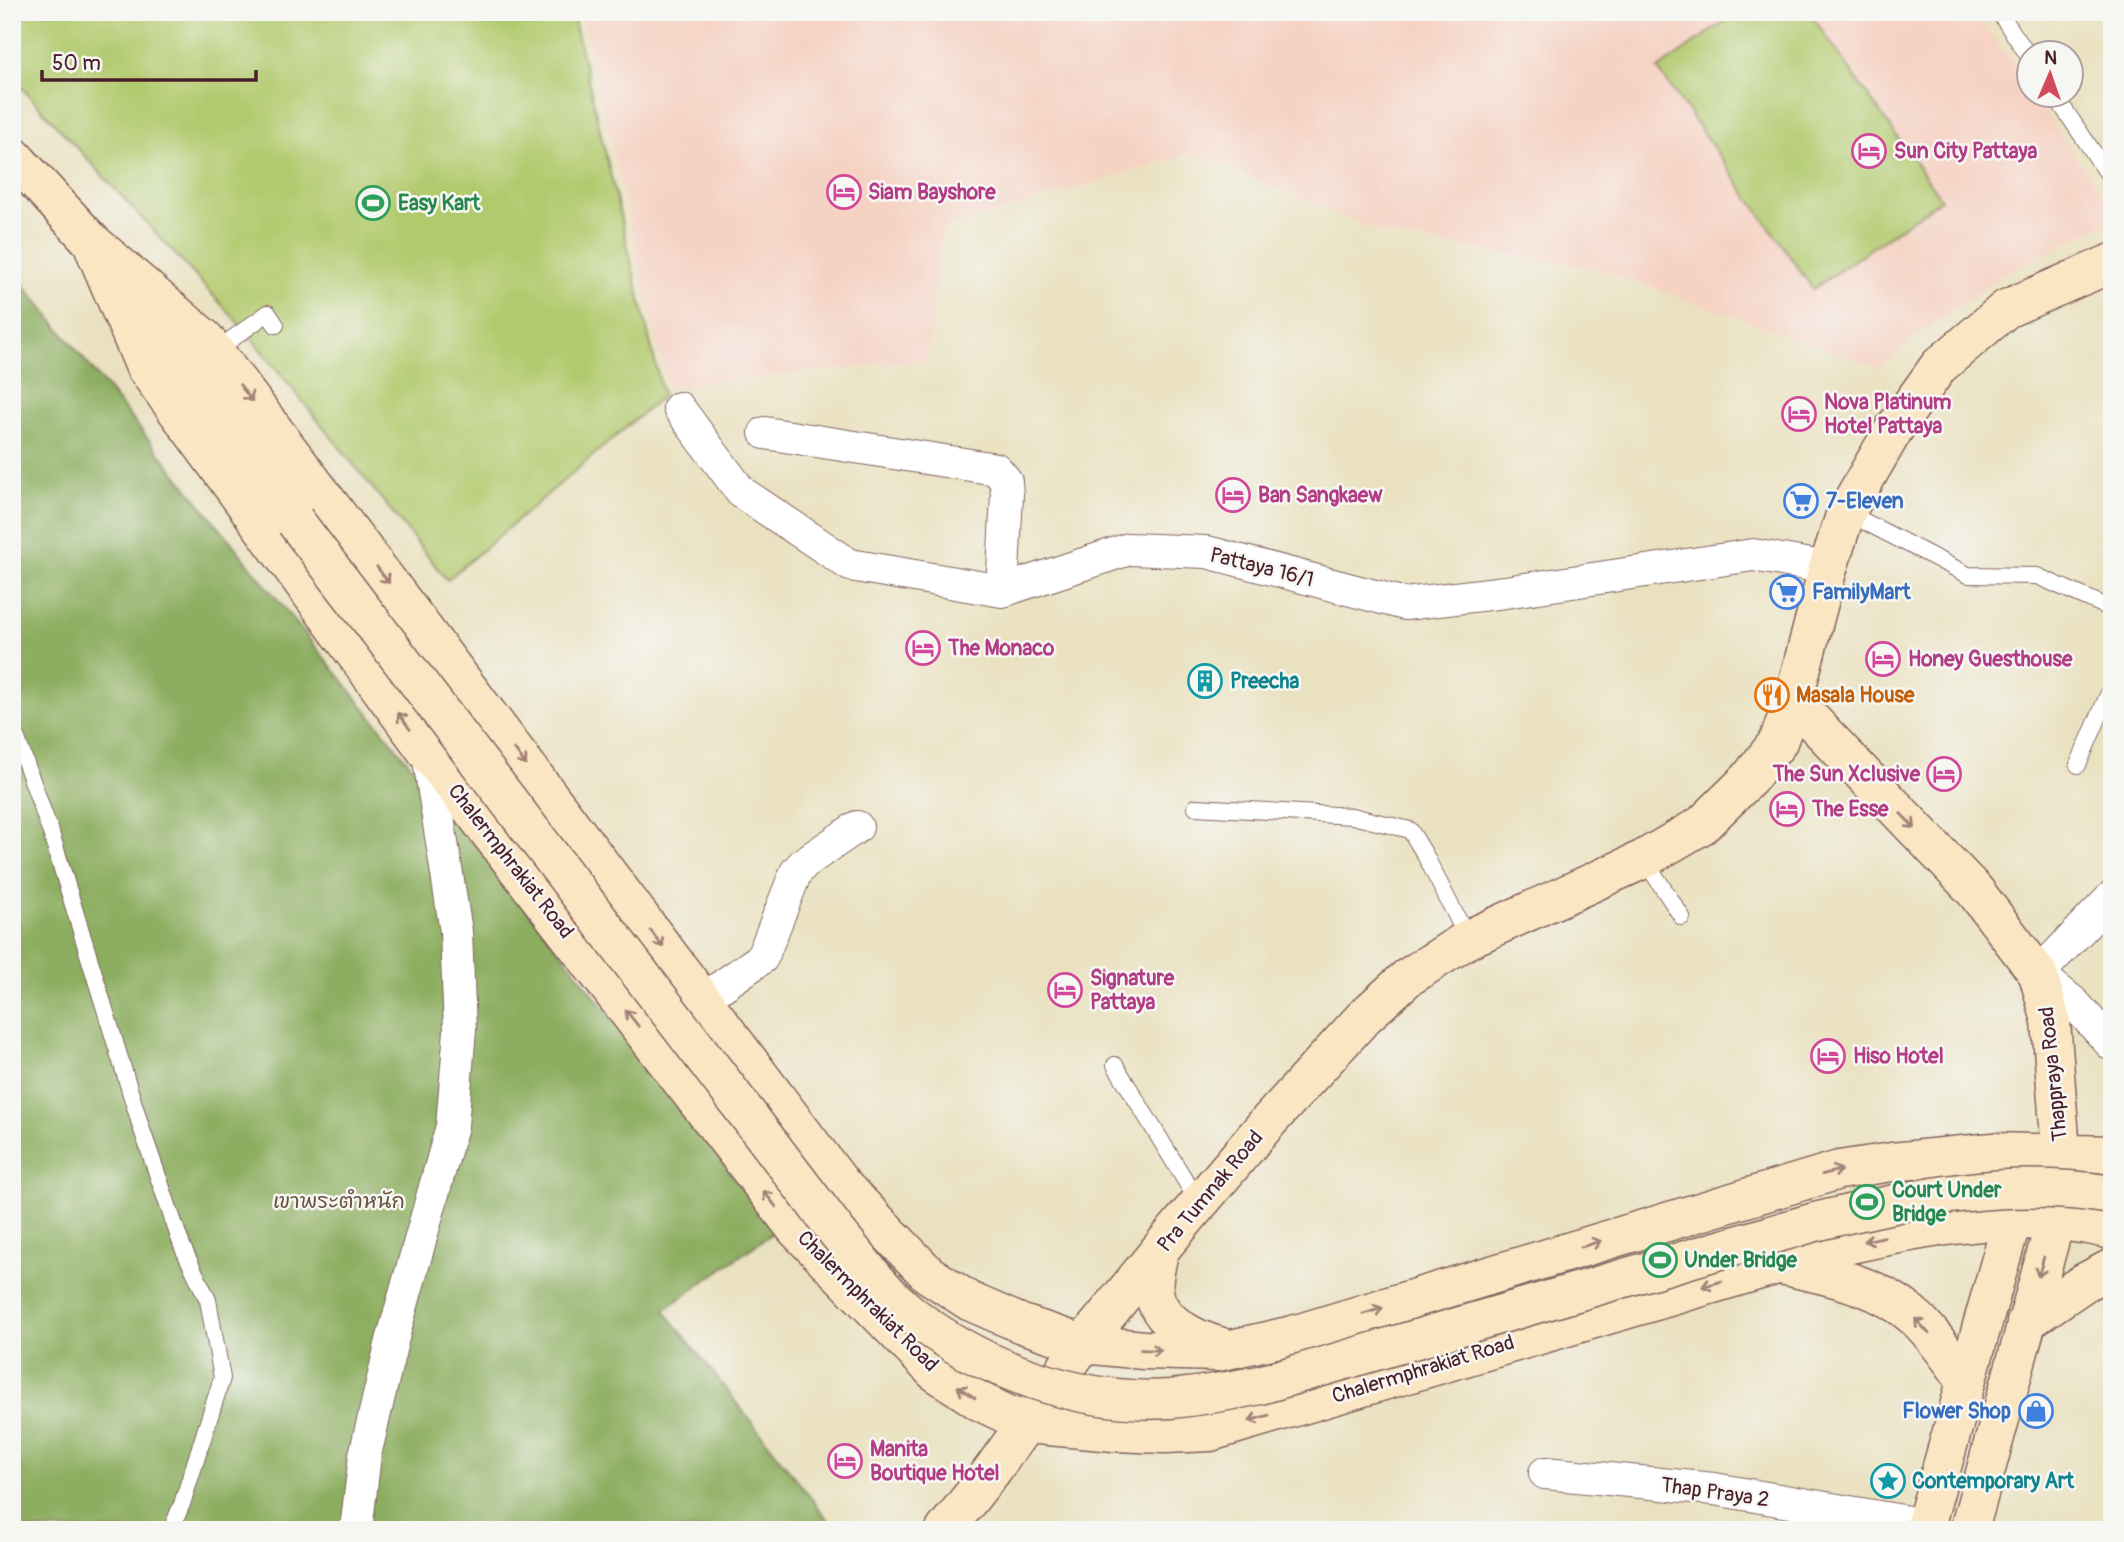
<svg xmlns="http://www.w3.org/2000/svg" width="2124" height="1542" font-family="Pangolin,'Playpen Sans Thai',sans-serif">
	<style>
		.built { fill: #f6d2c3 }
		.green { fill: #b2ca6e; stroke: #7e744c; stroke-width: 2 }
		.forest { fill: #8dae61; stroke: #6c6646; stroke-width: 2 }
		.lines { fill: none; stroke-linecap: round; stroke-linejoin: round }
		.lane-casing { stroke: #82635f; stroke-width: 18 }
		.street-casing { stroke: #82635f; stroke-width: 34 }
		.secondary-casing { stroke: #82635f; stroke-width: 41 }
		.lane { stroke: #fff; stroke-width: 16 }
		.street { stroke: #fff; stroke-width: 32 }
		.secondary { stroke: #fbe6c4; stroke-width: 38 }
		.secondary-bridge-casing { stroke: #82635f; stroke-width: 41; stroke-linecap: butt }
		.secondary-bridge { stroke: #fbe6c4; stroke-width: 38 }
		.oneway { stroke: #a28278 }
		.labels { text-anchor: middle; stroke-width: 5; stroke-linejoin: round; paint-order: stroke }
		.hotel-label { font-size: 21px; font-weight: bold; fill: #b23c85; stroke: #f6f6f2; text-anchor: start }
		.leisure-label { font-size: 21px; font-weight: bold; fill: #27864d; stroke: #f6f6f2; text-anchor: start }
		.shop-label { font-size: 21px; font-weight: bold; fill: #366cbe; stroke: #f6f6f2; text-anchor: start }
		.street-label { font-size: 21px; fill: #4a1f2b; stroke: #f6f6f2 }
		.culture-label { font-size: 21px; font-weight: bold; fill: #0d838f; stroke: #f6f6f2; text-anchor: start }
		.food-label { font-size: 21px; font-weight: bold; fill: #c56008; stroke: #f6f6f2; text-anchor: start }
		.park-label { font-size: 21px; fill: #69523f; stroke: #f6f6f2 }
	</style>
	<rect width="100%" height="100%" fill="#f6f6f2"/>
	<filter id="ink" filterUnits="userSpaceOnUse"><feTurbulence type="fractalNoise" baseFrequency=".0143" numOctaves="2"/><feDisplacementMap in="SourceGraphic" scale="14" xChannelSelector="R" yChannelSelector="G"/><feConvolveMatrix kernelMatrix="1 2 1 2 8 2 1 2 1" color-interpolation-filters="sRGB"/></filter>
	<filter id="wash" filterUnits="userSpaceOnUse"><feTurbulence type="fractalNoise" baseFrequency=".00686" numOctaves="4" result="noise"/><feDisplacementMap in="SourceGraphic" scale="28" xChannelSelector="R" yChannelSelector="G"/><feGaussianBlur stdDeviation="1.57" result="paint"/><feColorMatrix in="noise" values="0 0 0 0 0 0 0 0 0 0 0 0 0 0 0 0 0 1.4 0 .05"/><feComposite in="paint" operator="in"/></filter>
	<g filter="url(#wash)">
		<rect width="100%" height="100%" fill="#eae1c0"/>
		<path class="built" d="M 581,12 L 1976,12 L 2029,89 L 2030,94 L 2033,95 L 2112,208 L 2112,220 L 2011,270 L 1914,338 L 1880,368 L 1602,270 L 1386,234 L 1191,153 L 942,230 L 928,360 L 667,386 Z"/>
		<path class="green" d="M 12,12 L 572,12 L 663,396 L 447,580 L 244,329 L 12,77 Z
			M 1738,12 L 1809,12 L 1941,199 L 1813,289 L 1658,69 Z"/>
		<path class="forest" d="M 12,270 L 557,947 L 775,1231 L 664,1310 L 836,1530 L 12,1530 Z"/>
	</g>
	<g filter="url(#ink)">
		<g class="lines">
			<g class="lane-casing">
				<path id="lane" d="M 1999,12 L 2030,58
					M 2054,94 L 2112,180
					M 215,351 L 268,313 L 276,325
					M 1846,512 L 1968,575 L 2037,576 L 2112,609
					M 12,725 L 51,833 L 141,1127 L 182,1246 L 208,1300 L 222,1378 L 182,1504 L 171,1530
					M 2078,765 L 2112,686
					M 1196,807 L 1352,816 L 1410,830 L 1424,853 L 1468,939
					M 1644,859 L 1682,917
					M 1115,1065 L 1199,1203"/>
			</g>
			<g class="street-casing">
				<path id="street" d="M 679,408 L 741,492 L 850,565 L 1002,591 L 1129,549 L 1207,552 L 1405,604 L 1505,592 L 1753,555 L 1828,568
					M 765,433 L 996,469 L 1006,481 L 1007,495 L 1002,591
					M 2112,897 L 2038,974 L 2074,1003 L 2112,1045
					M 702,1000 L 762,958 L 796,872 L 804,863 L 857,827
					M 1545,1473 L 1714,1489 L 1926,1525
					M 356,1530 L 365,1455 L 392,1341 L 452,1126 L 460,1030 L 456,932 L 428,753"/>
			</g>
			<g class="secondary-casing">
				<path id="secondary" d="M 12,155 L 92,242 L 205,339 L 842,1185 L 928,1274 L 969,1301 L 1022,1324 L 1083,1344 L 1144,1350 L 1218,1352 L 1293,1335 L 1839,1170 L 1892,1162 L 1993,1152 L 2112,1155
					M 95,250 L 145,367 L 428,753 L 796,1229 L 934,1371 L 979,1401 L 1027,1424 L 1114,1432 L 1165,1434 L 1210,1432 L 1777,1265 C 1802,1254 1829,1249 1855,1243 C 1938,1225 2028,1209 2112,1230
					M 132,297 L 295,521
					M 1793,701 L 1975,891 L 2038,974 L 2051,1021 L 2061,1152 L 2055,1222 L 1969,1530
					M 1159,1251 C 1157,1264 1152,1279 1154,1291 C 1157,1321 1193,1339 1219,1346
					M 1781,1265 C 1829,1276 1879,1284 1917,1319 C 1935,1336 1950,1359 1965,1379
					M 2026,1322 L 2085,1282 L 2112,1268
					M 945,1530 L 991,1472 L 1083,1344 L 1167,1241 L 1268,1122 L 1365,1016 L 1407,978 L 1468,939 L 1644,859 L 1702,825 L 1749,779 L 1778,742 L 1793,701 L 1828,568 L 1846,512 L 1894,429 L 1939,366 L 2006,309 L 2112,263
					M 1924,1530 L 2018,1199"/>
			</g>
			<use href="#lane" class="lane"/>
			<use href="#street" class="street"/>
			<use href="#secondary" class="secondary"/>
			<g class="secondary-bridge-casing">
				<path id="secondary-bridge" d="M 295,521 L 837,1232 C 860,1260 883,1292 912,1315 C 983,1370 1081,1405 1170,1399 C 1201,1396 1230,1391 1260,1385 L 1815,1222 C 1916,1197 2007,1178 2112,1195"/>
			</g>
			<use href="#secondary-bridge" class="secondary-bridge"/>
		</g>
		<defs><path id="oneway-shaft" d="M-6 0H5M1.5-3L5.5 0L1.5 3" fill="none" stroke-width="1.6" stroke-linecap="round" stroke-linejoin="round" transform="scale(1.75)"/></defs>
		<g class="oneway">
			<use href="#oneway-shaft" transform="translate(246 393) rotate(53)"/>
			<use href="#oneway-shaft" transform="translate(383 575) rotate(53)"/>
			<use href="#oneway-shaft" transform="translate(404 721) rotate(-126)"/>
			<use href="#oneway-shaft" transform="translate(520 757) rotate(53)"/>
			<use href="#oneway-shaft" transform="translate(1908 821) rotate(46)"/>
			<use href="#oneway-shaft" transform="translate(657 939) rotate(53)"/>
			<use href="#oneway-shaft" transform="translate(632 1018) rotate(-128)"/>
			<use href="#oneway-shaft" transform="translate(1832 1172) rotate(-14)"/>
			<use href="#oneway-shaft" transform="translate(770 1199) rotate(-128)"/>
			<use href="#oneway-shaft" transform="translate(1874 1239) rotate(167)"/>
			<use href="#oneway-shaft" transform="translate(1591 1244) rotate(-17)"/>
			<use href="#oneway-shaft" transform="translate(2041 1267) rotate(106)"/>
			<use href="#oneway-shaft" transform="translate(1712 1284) rotate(164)"/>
			<use href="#oneway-shaft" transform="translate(1373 1311) rotate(-17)"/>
			<use href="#oneway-shaft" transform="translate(1922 1326) rotate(-132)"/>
			<use href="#oneway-shaft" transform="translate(1151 1350) rotate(2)"/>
			<use href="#oneway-shaft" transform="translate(966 1392) rotate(-147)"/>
			<use href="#oneway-shaft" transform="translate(1259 1418) rotate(164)"/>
		</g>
	</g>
	<defs>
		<g id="hotel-ring" transform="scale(1.75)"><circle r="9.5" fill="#f6f6f2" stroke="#d1479c" stroke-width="1.5"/><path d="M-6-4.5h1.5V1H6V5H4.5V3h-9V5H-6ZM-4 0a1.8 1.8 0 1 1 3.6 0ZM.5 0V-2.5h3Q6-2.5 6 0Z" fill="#d1479c"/></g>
		<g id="stadium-ring" transform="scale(1.75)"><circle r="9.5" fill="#f6f6f2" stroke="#2e9e5b" stroke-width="1.5"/><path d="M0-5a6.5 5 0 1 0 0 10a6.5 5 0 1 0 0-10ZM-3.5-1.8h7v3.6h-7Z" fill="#2e9e5b"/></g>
		<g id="supermarket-ring" transform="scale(1.75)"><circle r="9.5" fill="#f6f6f2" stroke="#3f7fe0" stroke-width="1.5"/><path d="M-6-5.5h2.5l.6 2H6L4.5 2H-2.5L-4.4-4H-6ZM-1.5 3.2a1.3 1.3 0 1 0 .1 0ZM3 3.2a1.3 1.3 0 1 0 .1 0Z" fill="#3f7fe0"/></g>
		<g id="building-ring" transform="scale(1.75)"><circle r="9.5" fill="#f6f6f2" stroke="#0f9aa8" stroke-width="1.5"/><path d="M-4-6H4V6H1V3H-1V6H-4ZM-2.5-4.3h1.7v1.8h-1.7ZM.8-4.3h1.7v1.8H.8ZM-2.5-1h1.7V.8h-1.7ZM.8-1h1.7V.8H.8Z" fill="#0f9aa8"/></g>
		<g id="restaurant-ring" transform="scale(1.75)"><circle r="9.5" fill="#f6f6f2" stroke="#e8710a" stroke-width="1.5"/><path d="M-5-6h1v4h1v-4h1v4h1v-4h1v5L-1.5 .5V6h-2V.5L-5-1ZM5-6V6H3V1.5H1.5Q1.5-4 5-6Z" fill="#e8710a"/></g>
		<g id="shop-ring" transform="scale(1.75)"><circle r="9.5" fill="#f6f6f2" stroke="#3f7fe0" stroke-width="1.5"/><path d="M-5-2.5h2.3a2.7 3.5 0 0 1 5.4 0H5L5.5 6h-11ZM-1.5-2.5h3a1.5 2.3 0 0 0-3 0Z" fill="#3f7fe0"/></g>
		<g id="sight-ring" transform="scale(1.75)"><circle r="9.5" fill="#f6f6f2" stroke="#0f9aa8" stroke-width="1.5"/><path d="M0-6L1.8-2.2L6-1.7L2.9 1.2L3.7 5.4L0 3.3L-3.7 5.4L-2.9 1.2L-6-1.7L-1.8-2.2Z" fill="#0f9aa8"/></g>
	</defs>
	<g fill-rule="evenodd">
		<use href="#hotel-ring" x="1869" y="151"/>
		<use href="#hotel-ring" x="844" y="192"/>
		<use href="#stadium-ring" x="373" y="203"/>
		<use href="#hotel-ring" x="1799" y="414"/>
		<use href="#hotel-ring" x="1233" y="495"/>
		<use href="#supermarket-ring" x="1801" y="501"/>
		<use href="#supermarket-ring" x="1787" y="592"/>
		<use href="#hotel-ring" x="923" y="648"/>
		<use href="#hotel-ring" x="1883" y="659"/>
		<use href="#building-ring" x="1205" y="681"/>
		<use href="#restaurant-ring" x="1772" y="695"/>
		<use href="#hotel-ring" x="1944" y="774"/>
		<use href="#hotel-ring" x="1787" y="809"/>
		<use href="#hotel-ring" x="1065" y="990"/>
		<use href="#hotel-ring" x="1828" y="1056"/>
		<use href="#stadium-ring" x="1867" y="1202"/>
		<use href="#stadium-ring" x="1660" y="1260"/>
		<use href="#shop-ring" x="2036" y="1411"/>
		<use href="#hotel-ring" x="845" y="1461"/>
		<use href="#sight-ring" x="1888" y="1481"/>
	</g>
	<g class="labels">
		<g class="hotel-label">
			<text x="1894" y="158">Sun City Pattaya</text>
			<text x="868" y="199">Siam Bayshore</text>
			<text x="1824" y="409">Nova Platinum<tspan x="1824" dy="24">Hotel Pattaya</tspan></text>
			<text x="1258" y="502">Ban Sangkaew</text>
			<text x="948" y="655">The Monaco</text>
			<text x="1908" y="666">Honey Guesthouse</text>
			<text x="1920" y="781" text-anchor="end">The Sun Xclusive</text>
			<text x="1812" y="816">The Esse</text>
			<text x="1090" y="985">Signature<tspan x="1090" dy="24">Pattaya</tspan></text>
			<text x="1853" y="1063">Hiso Hotel</text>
			<text x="870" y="1456">Manita<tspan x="870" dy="24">Boutique Hotel</tspan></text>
		</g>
		<g class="leisure-label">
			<text x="398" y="210">Easy Kart</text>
			<text x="1892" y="1197">Court Under<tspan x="1892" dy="24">Bridge</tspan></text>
			<text x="1684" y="1267">Under Bridge</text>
		</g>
		<g class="shop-label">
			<text x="1826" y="508">7-Eleven</text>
			<text x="1812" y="599">FamilyMart</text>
			<text x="2011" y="1418" text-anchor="end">Flower Shop</text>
		</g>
		<g class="street-label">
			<text transform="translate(1262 567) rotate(14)" y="7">Pattaya 16/1</text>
			<text transform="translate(511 861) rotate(52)" y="7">Chalermphrakiat Road</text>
			<text transform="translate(2053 1074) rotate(-96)" y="7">Thappraya Road</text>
			<text transform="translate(1210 1191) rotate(-50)" y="7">Pra Tumnak Road</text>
			<text transform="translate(868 1301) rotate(45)" y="7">Chalermphrakiat Road</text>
			<text transform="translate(1423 1369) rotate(-17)" y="7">Chalermphrakiat Road</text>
			<text transform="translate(1715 1492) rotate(8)" y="7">Thap Praya 2</text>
		</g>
		<g class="culture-label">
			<text x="1230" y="688">Preecha</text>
			<text x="1912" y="1488">Contemporary Art</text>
		</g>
		<g class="food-label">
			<text x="1796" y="702">Masala House</text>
		</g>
		<g class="park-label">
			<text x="339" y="1208">เขาพระตำหนัก</text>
		</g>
	</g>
	<rect width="2124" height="1542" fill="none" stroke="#f6f6f2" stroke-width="42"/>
	<g transform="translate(2050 74) rotate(2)"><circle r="33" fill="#f6f6f2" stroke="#b1a0a2" stroke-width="2"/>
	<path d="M0-5L12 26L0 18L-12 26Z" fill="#d1495b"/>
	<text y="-10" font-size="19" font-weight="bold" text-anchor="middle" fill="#4a1f2b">N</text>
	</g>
	<path d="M42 70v10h214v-10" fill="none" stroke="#4a1f2b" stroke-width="3.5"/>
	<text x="52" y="70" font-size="21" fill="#4a1f2b" stroke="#f6f6f2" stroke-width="5" paint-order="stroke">50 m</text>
</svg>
